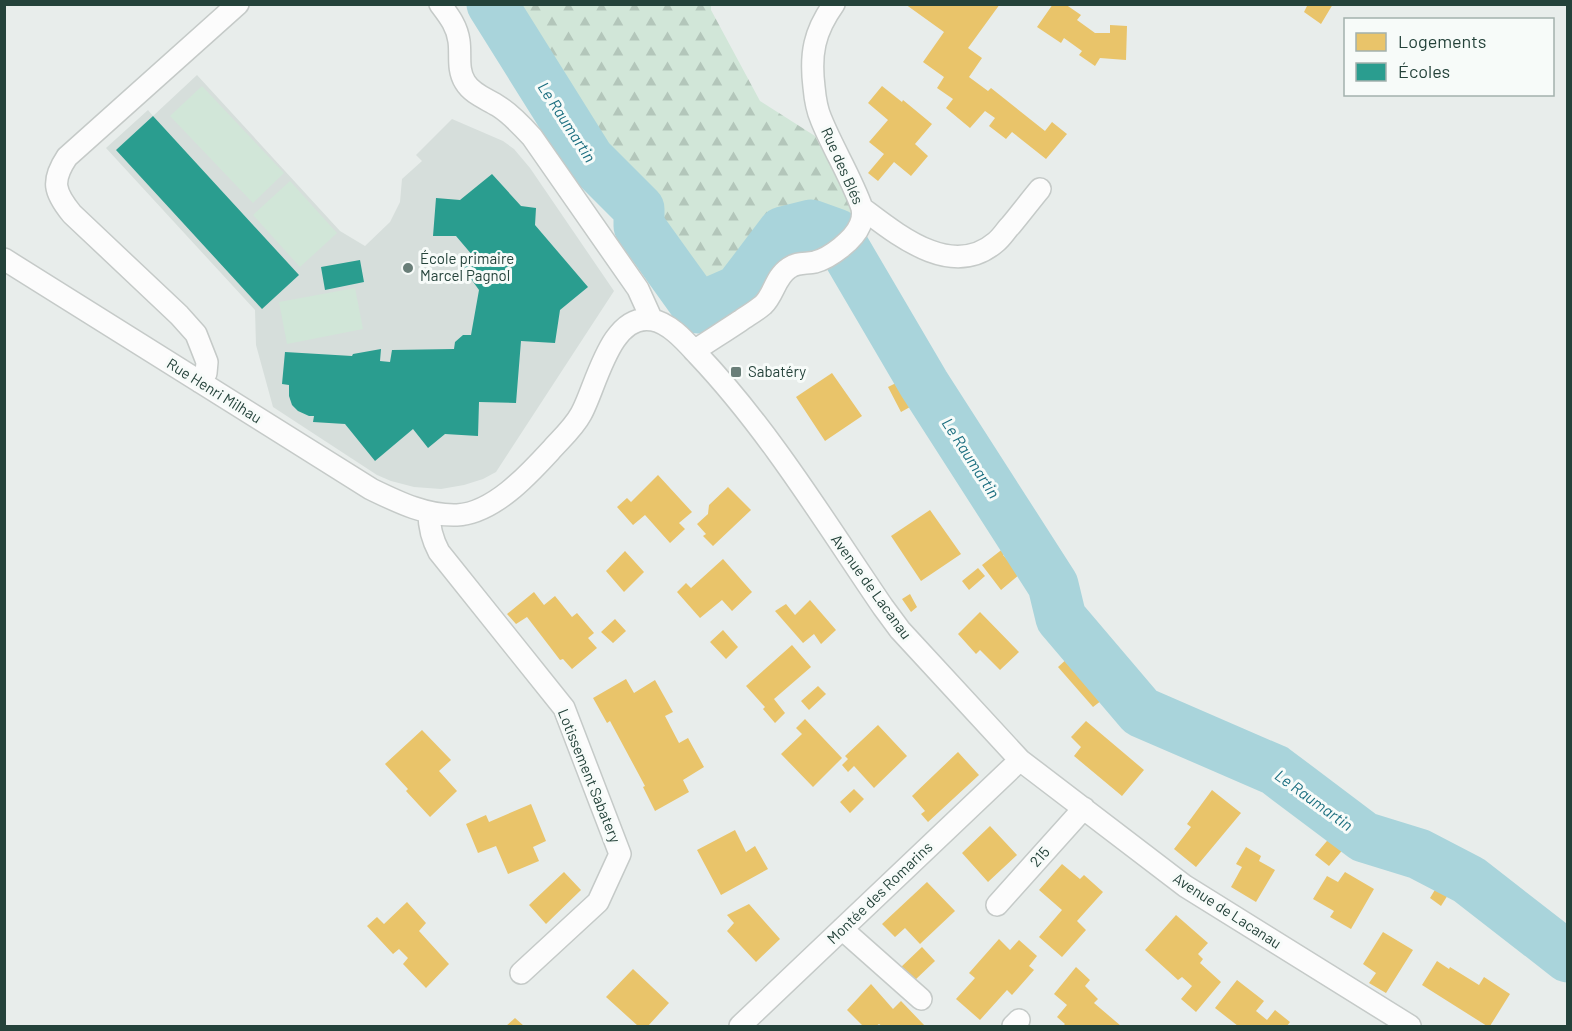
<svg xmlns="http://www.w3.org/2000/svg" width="1572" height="1031" font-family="Barlow,sans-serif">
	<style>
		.built { fill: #d6dedb }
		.green { fill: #d1e6d8 }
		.forest { fill: url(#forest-firs) }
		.homes { fill: #e9c46a }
		.schools { fill: #2a9d8f }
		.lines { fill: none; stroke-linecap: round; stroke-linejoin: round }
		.river { stroke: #a9d4db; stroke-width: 51 }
		.minor-casing { stroke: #c5cac8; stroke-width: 24 }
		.minor { stroke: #fcfcfc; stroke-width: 21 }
		.poi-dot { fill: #697e78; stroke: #f7fbf9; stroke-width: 2 }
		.labels { text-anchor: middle; stroke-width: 6; stroke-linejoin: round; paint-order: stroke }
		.street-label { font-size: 15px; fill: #24423a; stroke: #f7fbf9 }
		.poi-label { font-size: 15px; fill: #24423a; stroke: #f7fbf9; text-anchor: start }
		.water-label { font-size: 16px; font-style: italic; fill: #1c6f80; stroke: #f7fbf9 }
	</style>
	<defs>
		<pattern id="forest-firs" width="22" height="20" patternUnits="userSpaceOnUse" patternTransform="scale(1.5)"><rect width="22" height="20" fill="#d1e6d8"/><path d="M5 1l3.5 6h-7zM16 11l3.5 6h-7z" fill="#b3c6ba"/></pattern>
	</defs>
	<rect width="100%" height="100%" fill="#e8edeb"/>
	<path class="built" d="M 197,75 L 340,231 L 365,246 L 390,222 L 400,202 L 402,179 L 422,161 L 416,155 L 452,119 L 503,141 L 514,149 L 530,168 L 614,291 L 496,472 L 483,479 L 464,485 L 441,489 L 414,487 L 391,481 L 377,475 L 273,407 L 256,345 L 255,310 L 106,148 L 148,110 L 153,116 Z"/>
	<path class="green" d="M 202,86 L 284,173 L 253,203 L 170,116 Z
		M 290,181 L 337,233 L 300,267 L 253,215 Z
		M 355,288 L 363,329 L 287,344 L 279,302 Z"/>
	<path class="forest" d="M 469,5 L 711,5 L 711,10 L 760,101 L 815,136 L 854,211 L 814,246 L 688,323 Z"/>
	<path class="homes" d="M 905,4 L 1000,4 L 968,48 L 982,58 L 969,77 L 988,91 L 991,88 L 1045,131 L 1052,122 L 1067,134 L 1046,159 L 1012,132 L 1006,139 L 989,126 L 995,118 L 985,111 L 970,128 L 946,108 L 953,99 L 937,88 L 944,77 L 923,62 L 944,32 Z
		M 1053,4 L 1065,4 L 1081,15 L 1077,20 L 1095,33 L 1110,33 L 1110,25 L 1127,26 L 1126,60 L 1100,58 L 1095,66 L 1079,55 L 1082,51 L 1064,38 L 1061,43 L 1037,27 Z
		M 1308,4 L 1333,4 L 1321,24 L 1304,12 Z
		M 882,86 L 902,102 L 903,100 L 932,124 L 915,144 L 928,156 L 911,176 L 894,162 L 878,181 L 868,173 L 884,154 L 869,142 L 888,120 L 868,103 Z
		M 832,373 L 862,416 L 825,441 L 796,397 Z
		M 896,383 L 910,407 L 901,412 L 888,387 Z
		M 658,475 L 692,512 L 679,523 L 685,529 L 670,543 L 645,515 L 633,525 L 617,507 L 627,498 L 631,502 Z
		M 728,487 L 751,510 L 713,546 L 703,536 L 706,534 L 697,524 L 708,514 L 709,505 Z
		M 930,510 L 961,554 L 921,581 L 891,536 Z
		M 1004,548 L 1007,552 L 1003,555 L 1020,574 L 1001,590 L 982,565 Z
		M 625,551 L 644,572 L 624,592 L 606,571 Z
		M 723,559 L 752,592 L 732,611 L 722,600 L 700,618 L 677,592 L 686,583 L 691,588 Z
		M 978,568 L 985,576 L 969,590 L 962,581 Z
		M 534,592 L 544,605 L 555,596 L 572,617 L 577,613 L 594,633 L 588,638 L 597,648 L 572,669 L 563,659 L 560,660 L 527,617 L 516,624 L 507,614 Z
		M 910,594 L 917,607 L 911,612 L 902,599 Z
		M 810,600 L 836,630 L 821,644 L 814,634 L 803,643 L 775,611 L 786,604 L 795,615 Z
		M 980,612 L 1019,652 L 1000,670 L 980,650 L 976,654 L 958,634 Z
		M 615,619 L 626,631 L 613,643 L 601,632 Z
		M 723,630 L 738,647 L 726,659 L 710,642 Z
		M 792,645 L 811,667 L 774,699 L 785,713 L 775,723 L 763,709 L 765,707 L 746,686 Z
		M 1069,657 L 1106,697 L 1093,707 L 1058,667 Z
		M 626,679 L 634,693 L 655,680 L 673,712 L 665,716 L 679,743 L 688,738 L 704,767 L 683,780 L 689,792 L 655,811 L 643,787 L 645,786 L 610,721 L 607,723 L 593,698 Z
		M 818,686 L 826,694 L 809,710 L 801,701 Z
		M 805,719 L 842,758 L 813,787 L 781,754 L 802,734 L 796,728 Z
		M 1086,721 L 1144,770 L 1122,796 L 1074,756 L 1081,747 L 1071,737 Z
		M 878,725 L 907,756 L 874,788 L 854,766 L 848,772 L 842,765 L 848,759 L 845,756 Z
		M 422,730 L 451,760 L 439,771 L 457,791 L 430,817 L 406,791 L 408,789 L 385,764 Z
		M 958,752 L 979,775 L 928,822 L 921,814 L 925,811 L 912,796 Z
		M 854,789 L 864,799 L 850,813 L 840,802 Z
		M 1212,790 L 1241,813 L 1196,867 L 1174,849 L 1191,827 L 1187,824 Z
		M 531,804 L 546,841 L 533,847 L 539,861 L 508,874 L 496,846 L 478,853 L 466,824 L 486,815 L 489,822 Z
		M 990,826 L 1017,855 L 988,882 L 962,853 Z
		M 1338,828 L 1351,840 L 1329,866 L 1315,855 Z
		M 735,830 L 746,852 L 755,846 L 768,869 L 721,895 L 697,850 Z
		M 1246,847 L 1261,856 L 1259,861 L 1275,870 L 1256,902 L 1231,887 L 1242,867 L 1236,864 Z
		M 1062,864 L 1080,879 L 1084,875 L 1103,892 L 1077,921 L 1086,930 L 1062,957 L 1039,937 L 1062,910 L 1039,890 Z
		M 564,872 L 581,890 L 546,924 L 529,905 Z
		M 1345,872 L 1374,889 L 1351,929 L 1330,917 L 1334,911 L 1313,899 L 1327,876 L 1338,882 Z
		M 1445,873 L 1456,882 L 1441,906 L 1430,898 Z
		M 927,882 L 955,911 L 920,944 L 905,928 L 895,937 L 882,924 Z
		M 407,902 L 426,923 L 419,931 L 449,964 L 426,988 L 403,964 L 408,958 L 399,949 L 393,954 L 367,926 L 377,917 L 384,924 Z
		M 749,904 L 780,939 L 756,962 L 727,931 L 734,923 L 727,915 Z
		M 1176,915 L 1208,943 L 1198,954 L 1203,959 L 1200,963 L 1221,982 L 1196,1012 L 1181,999 L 1192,986 L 1182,977 L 1178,980 L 1145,950 Z
		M 1383,932 L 1413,950 L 1386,993 L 1369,983 L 1376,973 L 1363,964 Z
		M 999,939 L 1010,950 L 1019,940 L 1037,956 L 1029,966 L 1034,970 L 1012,995 L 1007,990 L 980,1020 L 956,999 L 975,978 L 969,973 Z
		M 922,947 L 935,961 L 914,981 L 900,968 Z
		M 1437,961 L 1449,969 L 1450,967 L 1479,985 L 1484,977 L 1510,994 L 1490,1026 L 1487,1026 L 1422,985 Z
		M 1076,967 L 1090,980 L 1085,986 L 1098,999 L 1094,1003 L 1121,1026 L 1063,1026 L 1065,1024 L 1057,1017 L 1067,1005 L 1054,994 Z
		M 633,969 L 669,1003 L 648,1026 L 638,1026 L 606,997 Z
		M 1237,980 L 1264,1001 L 1256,1011 L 1267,1020 L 1275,1010 L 1290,1022 L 1287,1026 L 1238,1026 L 1215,1008 Z
		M 871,984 L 893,1009 L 901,1001 L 925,1026 L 882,1026 L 879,1024 L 876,1026 L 863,1026 L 847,1010 Z
		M 515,1018 L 524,1026 L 506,1026 Z"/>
	<path class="schools" d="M 153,116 L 299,275 L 262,309 L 116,150 Z
		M 492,174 L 521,206 L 536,208 L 535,225 L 588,287 L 560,310 L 555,343 L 521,341 L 516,403 L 479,402 L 478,436 L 445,434 L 428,448 L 413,429 L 375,461 L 345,424 L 313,422 L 314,416 L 309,416 L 298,411 L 292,405 L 289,396 L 289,385 L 282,384 L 285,352 L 352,356 L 353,354 L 381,349 L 380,361 L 390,362 L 392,350 L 454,349 L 455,342 L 463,335 L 471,335 L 479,290 L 461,265 L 473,256 L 456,236 L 433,236 L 436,198 L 460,200 Z
		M 360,260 L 364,282 L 325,290 L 321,267 Z"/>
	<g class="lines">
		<path class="river" d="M 492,4 L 589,159 L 639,209 L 639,226 L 698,308 L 739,290 L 783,232 L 811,225 L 836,234 L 924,384 L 1053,585 L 1061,618 L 1141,712 L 1275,770 L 1364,837 L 1419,854 L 1469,880 L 1568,957"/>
		<g class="minor-casing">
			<path id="minor" d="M 440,4 C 449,16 457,26 459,41 C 461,55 457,69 465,82 C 472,94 487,99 498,106 C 511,114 522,126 532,137 L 638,289 L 652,320
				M 862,208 C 898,235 952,280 996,242 C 1002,237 1006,230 1011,225 C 1021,213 1030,201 1040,189
				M 4,259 L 371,489 C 398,502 426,516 457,515 C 494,513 529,474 552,449 C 562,438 574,427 581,414 C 596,388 610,312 652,320 C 670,323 686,342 698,355 C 769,430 825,522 883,607 L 900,630 L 1020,760 L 1185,886 L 1410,1026
				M 694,351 C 709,341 725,331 740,321 C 747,316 756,311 763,305 C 774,295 775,277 789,268 C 797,262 806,264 815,262 C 830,258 854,240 860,225 C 863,219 863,214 862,208 C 851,177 833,149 821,119 C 817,110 815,98 814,87 C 810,54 814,32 834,4
				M 200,382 L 206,373 L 207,362 L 196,334 L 179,315 L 72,214 C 54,192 51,181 67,157 L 238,4
				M 429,513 C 429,528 432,539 439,552 L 564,708 L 620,854 L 598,902 L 521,973
				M 997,905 L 1084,808
				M 842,929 L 921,999
				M 740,1026 L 1020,760
				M 1013,1026 L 1019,1020"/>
		</g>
		<use href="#minor" class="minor"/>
	</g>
	<g class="poi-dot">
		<circle cx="408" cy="268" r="6"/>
		<rect x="730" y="366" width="12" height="12" rx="3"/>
	</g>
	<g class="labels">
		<g class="street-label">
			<text transform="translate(842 166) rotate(66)" y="5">Rue des Blés</text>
			<text transform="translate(214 391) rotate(32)" y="5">Rue Henri Milhau</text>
			<text transform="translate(871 587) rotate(54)" y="5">Avenue de Lacanau</text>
			<text transform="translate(589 776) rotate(68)" y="5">Lotissement Sabatery</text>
			<text transform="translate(1040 857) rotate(-48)" y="5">215</text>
			<text transform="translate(880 893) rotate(-44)" y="5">Montée des Romarins</text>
			<text transform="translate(1227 911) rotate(33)" y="5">Avenue de Lacanau</text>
		</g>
		<g class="poi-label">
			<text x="420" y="264">École primaire<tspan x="420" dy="17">Marcel Pagnol</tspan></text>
			<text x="748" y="377">Sabatéry</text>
		</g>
		<g class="water-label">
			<text transform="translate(567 122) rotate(57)" y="6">Le Raumartin</text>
			<text transform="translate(971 458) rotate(57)" y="6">Le Raumartin</text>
			<text transform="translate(1314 800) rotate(36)" y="6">Le Raumartin</text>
		</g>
	</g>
	<rect width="1572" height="1031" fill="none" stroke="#24423a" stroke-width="12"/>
	<rect x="1344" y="18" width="210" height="78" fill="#f7fbf9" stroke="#a3b1ad" stroke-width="1.5"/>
	<rect x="1356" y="33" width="30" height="18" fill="#e9c46a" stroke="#a3b1ad" stroke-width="1.5"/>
	<text x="1398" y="48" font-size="18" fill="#24423a">Logements</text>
	<rect x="1356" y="63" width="30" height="18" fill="#2a9d8f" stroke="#a3b1ad" stroke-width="1.5"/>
	<text x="1398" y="78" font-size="18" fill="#24423a">Écoles</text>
</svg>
